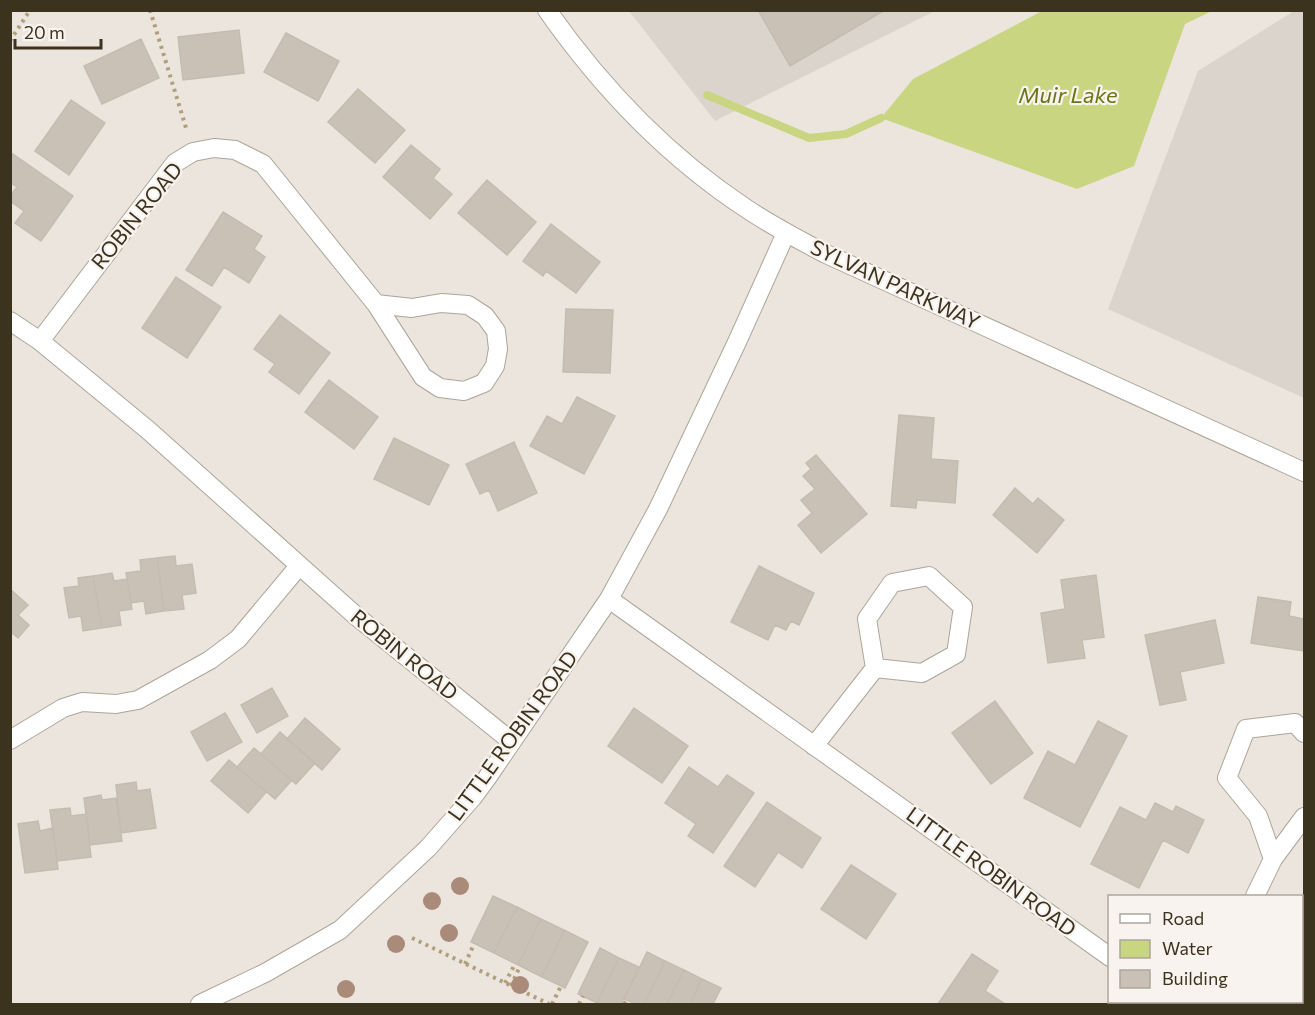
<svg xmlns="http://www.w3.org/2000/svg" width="1315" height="1015" font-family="Commissioner,sans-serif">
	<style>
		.built { fill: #dbd4cc }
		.water { fill: #cad581 }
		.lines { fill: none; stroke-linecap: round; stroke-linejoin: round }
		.stream { stroke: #cad581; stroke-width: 8 }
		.building { fill: #c9c1b6; stroke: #c5bcb0; stroke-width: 1.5 }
		.street-casing { stroke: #aca599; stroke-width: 20 }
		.path { stroke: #b19f7c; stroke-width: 4; stroke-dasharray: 3 4.5; stroke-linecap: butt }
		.street { stroke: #fff; stroke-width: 18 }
		.tree { fill: #aa8b79 }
		.labels { text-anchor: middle; stroke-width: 4.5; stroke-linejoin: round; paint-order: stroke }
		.street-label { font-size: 21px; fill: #3c331e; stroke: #f8f3ef }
		.water-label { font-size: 22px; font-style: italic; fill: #687615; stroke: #f8f3ef }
	</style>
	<rect width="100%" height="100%" fill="#ebe5de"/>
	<path class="built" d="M 629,11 L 935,11 L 715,121 Z
		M 1294,11 L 1304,11 L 1304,398 L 1108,309 L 1198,71 Z"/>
	<path class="water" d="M 1042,11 L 1212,11 L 1185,24 L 1134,166 L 1077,189 L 881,118 L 913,79 Z"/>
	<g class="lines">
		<path class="stream" d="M 707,95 L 809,138 L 846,134 L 881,118"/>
	</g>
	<path class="building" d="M 758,10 L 885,10 L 790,66 Z
		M 239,30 L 244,73 L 183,80 L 178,37 Z
		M 286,33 L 339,61 L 318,101 L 264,72 Z
		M 141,39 L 159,78 L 102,104 L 84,66 Z
		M 358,89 L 405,130 L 375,163 L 328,122 Z
		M 71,100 L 105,123 L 69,175 L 35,151 Z
		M 411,145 L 440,169 L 433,178 L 452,194 L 430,219 L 383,177 Z
		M 10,152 L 73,196 L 41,241 L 15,223 L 24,211 L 10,201 L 10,196 L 17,187 L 10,182 Z
		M 487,180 L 536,222 L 507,255 L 458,213 Z
		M 223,212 L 262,236 L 254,249 L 265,257 L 249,283 L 224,267 L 212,286 L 186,270 Z
		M 551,224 L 600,262 L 576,293 L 546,271 L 543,276 L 523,261 Z
		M 176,277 L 221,307 L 187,358 L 142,328 Z
		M 566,309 L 613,310 L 610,373 L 563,372 Z
		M 280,315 L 330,353 L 299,394 L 269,372 L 275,364 L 254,349 Z
		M 329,380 L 378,417 L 354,449 L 305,412 Z
		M 577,397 L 615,416 L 584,474 L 530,446 L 547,416 L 562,424 Z
		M 899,415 L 934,418 L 931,459 L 958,461 L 955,503 L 917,500 L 916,508 L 891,506 Z
		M 394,438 L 449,465 L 429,505 L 374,479 Z
		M 514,442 L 537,493 L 498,511 L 489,490 L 480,494 L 466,464 Z
		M 816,455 L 867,514 L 821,553 L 798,525 L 812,513 L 801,500 L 815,489 L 803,476 L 811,469 L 806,463 Z
		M 1015,488 L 1033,504 L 1038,498 L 1064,520 L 1037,553 L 993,515 Z
		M 175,556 L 176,566 L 192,564 L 196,593 L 182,595 L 184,609 L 164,611 L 157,558 Z
		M 157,558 L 164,611 L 146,614 L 144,601 L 131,603 L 126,573 L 141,571 L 140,560 Z
		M 759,566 L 814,593 L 799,625 L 791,621 L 786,630 L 775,625 L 768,640 L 731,622 Z
		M 112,573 L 114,581 L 127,579 L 132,609 L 119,611 L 121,625 L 102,628 L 93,576 Z
		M 1096,575 L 1104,637 L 1082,640 L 1085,658 L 1048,663 L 1041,613 L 1065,609 L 1061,580 Z
		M 93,576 L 102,628 L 83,631 L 81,616 L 69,618 L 64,588 L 79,586 L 78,578 Z
		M 10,589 L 28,605 L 18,615 L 29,625 L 18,638 L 10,631 Z
		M 1258,597 L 1291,602 L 1289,616 L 1304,619 L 1304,651 L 1251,643 Z
		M 1215,620 L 1224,663 L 1180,672 L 1186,700 L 1160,705 L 1145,635 Z
		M 272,688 L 288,716 L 257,733 L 241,705 Z
		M 995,701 L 1033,753 L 991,784 L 952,733 Z
		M 634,708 L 688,746 L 662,783 L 608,746 Z
		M 225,713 L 242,742 L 207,761 L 191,732 Z
		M 305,718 L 340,749 L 322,770 L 287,739 Z
		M 1098,721 L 1127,736 L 1080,827 L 1024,798 L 1048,751 L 1075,765 Z
		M 280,732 L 315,763 L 296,784 L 261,754 Z
		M 254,748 L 292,780 L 275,799 L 237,767 Z
		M 229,760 L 266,792 L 248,813 L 211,781 Z
		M 689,767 L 718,787 L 727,775 L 754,793 L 713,853 L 688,836 L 696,824 L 665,803 Z
		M 136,782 L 137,791 L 150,789 L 156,828 L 121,833 L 116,785 Z
		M 101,795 L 102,800 L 116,798 L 122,841 L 90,845 L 84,798 Z
		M 767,802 L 821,838 L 802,868 L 778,852 L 755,887 L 724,866 Z
		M 1155,803 L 1173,812 L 1176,806 L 1204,820 L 1188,853 L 1163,840 L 1139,888 L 1091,864 L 1120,807 L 1146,820 Z
		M 70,808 L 71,816 L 86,814 L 91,857 L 57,861 L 50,810 Z
		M 38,821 L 40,831 L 53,828 L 58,869 L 25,873 L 18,824 Z
		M 851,865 L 896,894 L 866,939 L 821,909 Z
		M 493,896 L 517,907 L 494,953 L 471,942 Z
		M 517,907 L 541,919 L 518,965 L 494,953 Z
		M 541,919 L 564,930 L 542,977 L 518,965 Z
		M 564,930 L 588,942 L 565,988 L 542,977 Z
		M 600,948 L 619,958 L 597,1003 L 578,994 Z
		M 647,952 L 665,961 L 644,1004 L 636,1004 L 624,999 Z
		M 972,954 L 998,971 L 985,991 L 1005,1004 L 938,1004 Z
		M 619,958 L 639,967 L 621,1004 L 600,1004 L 597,1003 Z
		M 665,961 L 684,970 L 667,1004 L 644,1004 Z
		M 684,970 L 702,979 L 690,1004 L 667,1004 Z
		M 702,979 L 721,988 L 713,1004 L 690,1004 Z"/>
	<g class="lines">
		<g class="street-casing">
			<path id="street" d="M 547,10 C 601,87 668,157 747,209 C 772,226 799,240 826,254 L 1304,472
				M 10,321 L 40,341 L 148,430 L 356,616 L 511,741
				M 40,341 L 175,163 L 193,152 L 214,148 L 235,150 L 263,164 L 376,304 L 423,377 L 440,388 L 464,391 L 484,383 L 495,366 L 498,349 L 496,331 L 485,316 L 468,305 L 441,303 L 412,308 L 376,304
				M 609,599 L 1110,957
				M 10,740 L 63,708 L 82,702 L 116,704 L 138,700 L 210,660 L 238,639 L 299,566
				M 814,746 L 875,668 L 867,619 L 892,583 L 929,576 L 963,607 L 956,654 L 922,673 L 875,668
				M 1273,859 L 1258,816 L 1227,778 L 1246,729 L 1295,723 L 1304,733
				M 1255,896 L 1273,859 L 1304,817
				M 200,1004 L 265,973 L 340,930 L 428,848 L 473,797 L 487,778 L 609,599 L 658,509 L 737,342 L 786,233"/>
		</g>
		<path class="path" d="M 150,10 L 187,131
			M 10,41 L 30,10
			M 412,938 L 549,1004
			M 465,964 L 474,944
			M 505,983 L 515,964
			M 511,986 L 520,966
			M 1239,1002 L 1242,1004
			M 552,1004 L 561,986
			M 579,1004 L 583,996
			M 624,1004 L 627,1000"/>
		<use href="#street" class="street"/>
	</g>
	<g class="tree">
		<circle cx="460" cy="886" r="9"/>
		<circle cx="432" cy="901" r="9"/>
		<circle cx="449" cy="933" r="9"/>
		<circle cx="396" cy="944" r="9"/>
		<circle cx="520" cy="985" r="9"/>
		<circle cx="346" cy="989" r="9"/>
	</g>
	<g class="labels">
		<g class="street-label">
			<text transform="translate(137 216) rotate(-51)" y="7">ROBIN ROAD</text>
			<text transform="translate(895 285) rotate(25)" y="7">SYLVAN PARKWAY</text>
			<text transform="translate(404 655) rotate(39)" y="7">ROBIN ROAD</text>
			<text transform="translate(513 736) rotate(-54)" y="7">LITTLE ROBIN ROAD</text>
			<text transform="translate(991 872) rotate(36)" y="7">LITTLE ROBIN ROAD</text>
		</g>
		<g class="water-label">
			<text x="1068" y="103">Muir Lake</text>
		</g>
	</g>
	<rect width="1315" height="1015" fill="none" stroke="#3c331e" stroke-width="24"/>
	<rect x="1108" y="895" width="195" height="108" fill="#f8f3ef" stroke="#ada69b" stroke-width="1.5"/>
	<rect x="1120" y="914" width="30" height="9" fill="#ffffff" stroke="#ada69b" stroke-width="1.5"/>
	<text x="1162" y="925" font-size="18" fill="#3c331e">Road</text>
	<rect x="1120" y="940" width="30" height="18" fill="#cad581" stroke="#ada69b" stroke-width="1.5"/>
	<text x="1162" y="955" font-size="18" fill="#3c331e">Water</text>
	<rect x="1120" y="970" width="30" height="18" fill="#c9c1b6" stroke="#ada69b" stroke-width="1.5"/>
	<text x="1162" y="985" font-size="18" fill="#3c331e">Building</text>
	<path d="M15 39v9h86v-9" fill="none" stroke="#3c331e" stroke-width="3"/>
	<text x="24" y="39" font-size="18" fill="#3c331e" stroke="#f8f3ef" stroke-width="4.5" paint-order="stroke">20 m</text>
</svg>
